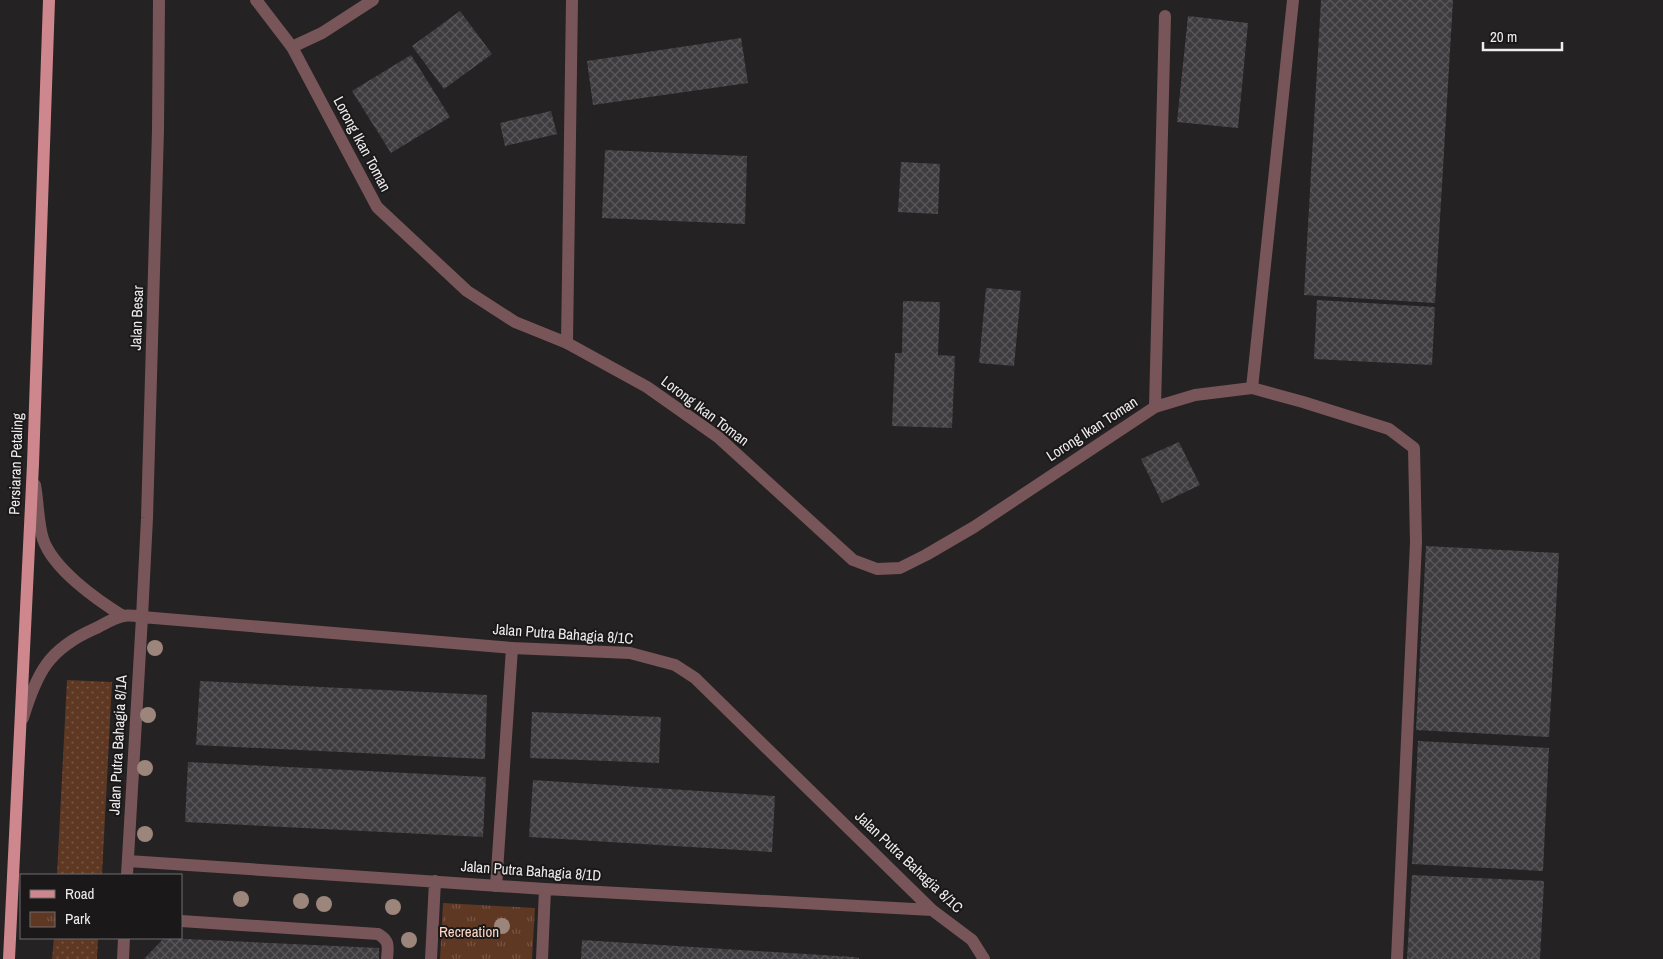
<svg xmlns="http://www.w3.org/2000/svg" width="1663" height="959" font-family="'Archivo Narrow',sans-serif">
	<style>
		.grass { fill: url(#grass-dots) }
		.park { fill: url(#park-tufts) }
		.building { fill: url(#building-cross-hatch) }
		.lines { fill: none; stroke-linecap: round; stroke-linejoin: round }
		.service { stroke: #785558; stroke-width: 12 }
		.minor { stroke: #785558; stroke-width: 12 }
		.tertiary { stroke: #785558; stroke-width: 12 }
		.primary { stroke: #ce878d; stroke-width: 12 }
		.tree { fill: #9c857a }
		.labels { text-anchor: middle; stroke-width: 4; stroke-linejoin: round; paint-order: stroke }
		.street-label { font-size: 15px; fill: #eeeced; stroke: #1b181a }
		.park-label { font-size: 15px; fill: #ffd6c1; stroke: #1b181a }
	</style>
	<defs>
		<pattern id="grass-dots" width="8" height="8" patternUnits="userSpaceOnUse" patternTransform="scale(1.25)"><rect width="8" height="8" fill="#5f3823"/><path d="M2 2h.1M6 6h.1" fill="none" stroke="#765543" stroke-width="1.8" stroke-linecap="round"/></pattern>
		<pattern id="park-tufts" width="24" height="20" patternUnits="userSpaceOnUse" patternTransform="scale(1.25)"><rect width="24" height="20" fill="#5f3823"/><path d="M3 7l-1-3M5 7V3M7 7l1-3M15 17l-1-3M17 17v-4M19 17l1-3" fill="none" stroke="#765543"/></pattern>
		<pattern id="building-cross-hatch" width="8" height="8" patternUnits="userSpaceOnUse" patternTransform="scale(1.25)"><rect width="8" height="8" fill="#3e3c3f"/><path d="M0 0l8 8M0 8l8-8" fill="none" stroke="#5a585b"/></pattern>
	</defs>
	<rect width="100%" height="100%" fill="#242223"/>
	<path class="grass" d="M 67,680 L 112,682 L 102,875 L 57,875 Z
		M 54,938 L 98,938 L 97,959 L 52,959 Z"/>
	<path class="park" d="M 443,903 L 535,908 L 532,959 L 440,959 Z"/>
	<path class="building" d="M 1321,0 L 1453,0 L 1435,303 L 1304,295 Z
		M 460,11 L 492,54 L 444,89 L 412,46 Z
		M 1188,16 L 1248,23 L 1238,128 L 1177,122 Z
		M 741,38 L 748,83 L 593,105 L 587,61 Z
		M 411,55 L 450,117 L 391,153 L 352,91 Z
		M 551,111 L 557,134 L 505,146 L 500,123 Z
		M 605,150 L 747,156 L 745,224 L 602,218 Z
		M 901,162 L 940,164 L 938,214 L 898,212 Z
		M 986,288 L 1021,291 L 1014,366 L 979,363 Z
		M 1317,300 L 1435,307 L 1432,365 L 1314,359 Z
		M 903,301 L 940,302 L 938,355 L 955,356 L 952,428 L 892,426 L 895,353 L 902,353 Z
		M 1179,442 L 1200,485 L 1162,503 L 1141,459 Z
		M 1426,546 L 1559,553 L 1549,737 L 1416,730 Z
		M 200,681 L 487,695 L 485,759 L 196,745 Z
		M 532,712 L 661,717 L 659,763 L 530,758 Z
		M 1418,741 L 1549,748 L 1543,871 L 1412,864 Z
		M 188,762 L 486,777 L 483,837 L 185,822 Z
		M 533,780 L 775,796 L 772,852 L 529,837 Z
		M 1412,875 L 1544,881 L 1540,959 L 1407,959 Z
		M 164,938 L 379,948 L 379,959 L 144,959 Z
		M 582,940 L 854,957 L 859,958 L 859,959 L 581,959 Z"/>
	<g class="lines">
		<path class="service" d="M 1293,0 L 1252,388 L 1303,402 L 1389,429 L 1414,448 L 1416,542 L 1397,959
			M 292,47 L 322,33 L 373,0
			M 567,343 L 572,0
			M 1155,407 L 1165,16
			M 496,886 L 512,648
			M 181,921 L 378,934 C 390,941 388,946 387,959"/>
		<path class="minor" d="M 256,0 L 292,47 L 377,207 L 467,291 L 515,322 L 567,343 L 647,387 L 718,437 L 853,560 L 877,569 L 900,568 L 926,555 L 974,527 L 1155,407 L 1195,395 L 1252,388
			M 128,861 L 545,889 L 932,910
			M 127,875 L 142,617 L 512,648 L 630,653 L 675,665 L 695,678 L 932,910 L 972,940 L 984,959
			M 123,959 L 124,938
			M 431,959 L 435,881
			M 542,959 L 545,889"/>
		<path class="tertiary" d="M 35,485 C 38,500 38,524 43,539 C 53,569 97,600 123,616
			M 23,718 C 37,672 49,649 94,629 C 103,625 113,618 123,616 C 128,615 136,616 142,617 L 147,518 L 158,130 L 159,0"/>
		<path class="primary" d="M 9,959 L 33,464 L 49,0"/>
	</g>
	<g class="tree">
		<circle cx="155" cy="648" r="8"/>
		<circle cx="148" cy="715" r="8"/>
		<circle cx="145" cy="768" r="8"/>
		<circle cx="145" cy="834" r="8"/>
		<circle cx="241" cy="899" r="8"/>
		<circle cx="301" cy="901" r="8"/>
		<circle cx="324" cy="904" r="8"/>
		<circle cx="393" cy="907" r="8"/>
		<circle cx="502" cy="926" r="8"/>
		<circle cx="409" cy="940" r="8"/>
	</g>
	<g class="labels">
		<g class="street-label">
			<text transform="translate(362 144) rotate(62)" y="5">Lorong Ikan Toman</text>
			<text transform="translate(137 318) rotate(-88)" y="5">Jalan Besar</text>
			<text transform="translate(705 411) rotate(37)" y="5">Lorong Ikan Toman</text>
			<text transform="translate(1092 429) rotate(-33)" y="5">Lorong Ikan Toman</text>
			<text transform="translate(16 464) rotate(-88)" y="5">Persiaran Petaling</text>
			<text transform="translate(563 634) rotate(4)" y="5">Jalan Putra Bahagia 8/1C</text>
			<text transform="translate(118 745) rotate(-87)" y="5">Jalan Putra Bahagia 8/1A</text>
			<text transform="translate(909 862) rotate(43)" y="5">Jalan Putra Bahagia 8/1C</text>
			<text transform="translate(531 871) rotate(4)" y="5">Jalan Putra Bahagia 8/1D</text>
		</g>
		<g class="park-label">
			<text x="469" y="937">Recreation</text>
		</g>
	</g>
	<rect x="20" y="874" width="162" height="65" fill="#1b181a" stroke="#6f6d6e"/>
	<rect x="30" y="890" width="25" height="8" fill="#ce878d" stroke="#6f6d6e"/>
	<text x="65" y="899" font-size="15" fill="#eeeced">Road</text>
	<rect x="30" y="912" width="25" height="15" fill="url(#park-tufts)" stroke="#6f6d6e"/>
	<text x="65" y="924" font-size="15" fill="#eeeced">Park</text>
	<path d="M1483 42v8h79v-8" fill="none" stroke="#eeeced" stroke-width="2.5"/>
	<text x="1490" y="42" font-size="15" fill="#eeeced" stroke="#1b181a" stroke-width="4" paint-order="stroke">20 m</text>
</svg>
